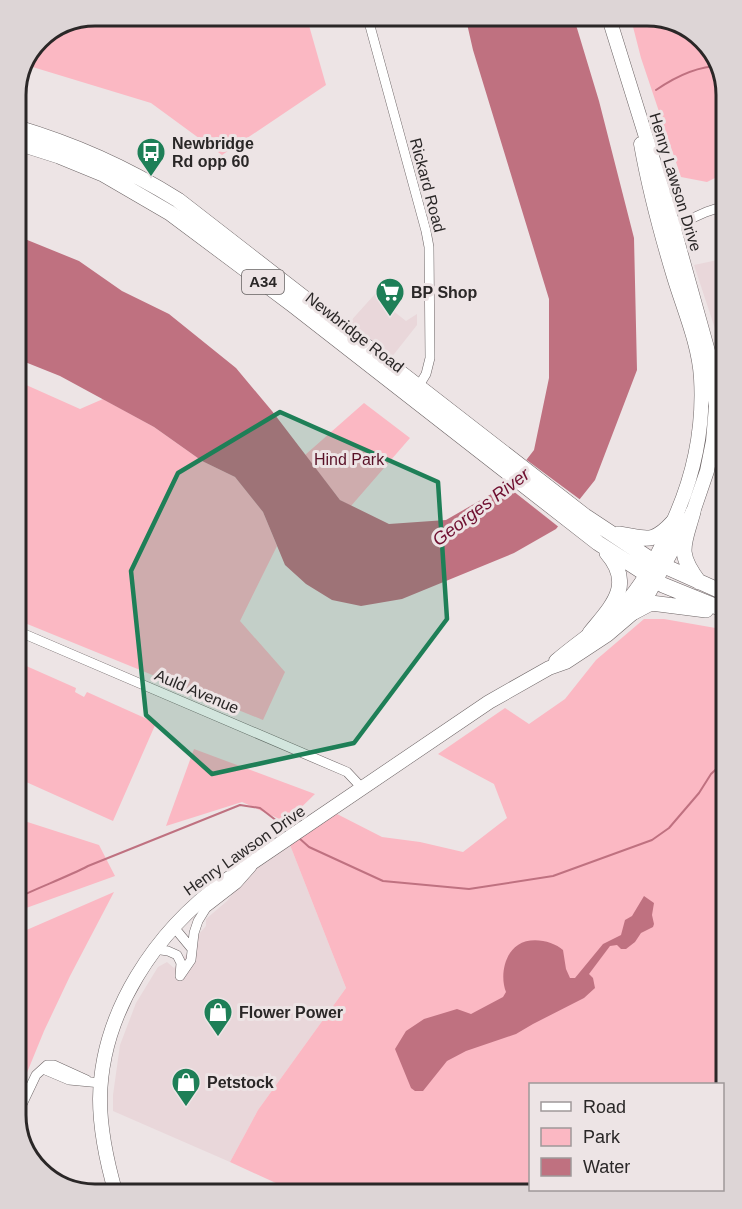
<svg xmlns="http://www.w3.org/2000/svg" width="742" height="1209" font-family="Arial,sans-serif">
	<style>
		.built { fill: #e9d7da }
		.green { fill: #fbb8c3 }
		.water { fill: #bf7180 }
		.pier { fill: #ede4e5 }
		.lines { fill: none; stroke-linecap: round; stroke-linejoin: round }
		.stream { stroke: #bf7180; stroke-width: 2 }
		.minor-casing { stroke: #6d6566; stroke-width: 10 }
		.primary-casing { stroke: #6d6566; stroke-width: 15 }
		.trunk-casing { stroke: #6d6566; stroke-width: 16 }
		.minor { stroke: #fff; stroke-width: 9 }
		.primary { stroke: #fff; stroke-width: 14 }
		.trunk { stroke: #fff; stroke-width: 15 }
		.marked { fill: #1e7f57; fill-opacity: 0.2; stroke: #1e7f57; stroke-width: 4.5; stroke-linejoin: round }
		.labels { text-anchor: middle; stroke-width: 6; stroke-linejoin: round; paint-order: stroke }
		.shield { fill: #ede4e5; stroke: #646060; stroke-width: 1.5 }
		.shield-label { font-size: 15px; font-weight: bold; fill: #2a2727 }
		.poi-label { font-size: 16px; font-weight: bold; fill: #2a2727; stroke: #ede4e5; text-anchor: start }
		.street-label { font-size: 16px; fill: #2a2727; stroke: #ede4e5 }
		.park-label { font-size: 16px; fill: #591127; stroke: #ede4e5 }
		.water-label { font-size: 18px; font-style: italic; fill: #6f0e2f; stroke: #ede4e5 }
		.rim { fill: none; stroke: #2a2727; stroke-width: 3 }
	</style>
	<rect width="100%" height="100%" fill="#ede4e5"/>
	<path class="built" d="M 727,258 L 727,365 L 694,265 Z
		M 375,294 L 379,296 L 378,299 L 406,321 L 417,314 L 417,325 L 391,358 L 348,324 Z
		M 727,468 L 727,561 L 720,526 Z
		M 290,845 L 346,988 L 258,1110 L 230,1162 L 113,1111 L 113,1095 L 120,1045 L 136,1003 L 158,967 L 167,962 L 174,968 L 191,950 L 196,937 L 206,926 L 206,919 L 227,901 L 249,873 Z"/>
	<path class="green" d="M 95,15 L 306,15 L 326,85 L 222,155 L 151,103 L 26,65 L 39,38 Z
		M 630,15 L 653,15 L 691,28 L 719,59 L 727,95 L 727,172 L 707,182 L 681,177 L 641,58 Z
		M 15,380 L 80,409 L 103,399 L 154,427 L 202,461 L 235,477 L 263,512 L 277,546 L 240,621 L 285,672 L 263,720 L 15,619 Z
		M 364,403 L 410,438 L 351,506 L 340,500 L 305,455 Z
		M 644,619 L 664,619 L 727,630 L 727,1115 L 723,1130 L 722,1084 L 530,1084 L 530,1190 L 666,1190 L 647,1194 L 300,1194 L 230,1162 L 258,1110 L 346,988 L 290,845 L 337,814 L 382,837 L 420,842 L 463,852 L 507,818 L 494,784 L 438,754 L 505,708 L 529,724 L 565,699 L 596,660 Z
		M 15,661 L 76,688 L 75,692 L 84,697 L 87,692 L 156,723 L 113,821 L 15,777 Z
		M 194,749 L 315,794 L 286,822 L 242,802 L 166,826 Z
		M 15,818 L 99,845 L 115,876 L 15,912 Z
		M 114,892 L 70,976 L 44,1031 L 15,1102 L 15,935 Z"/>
	<path class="water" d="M 465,15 L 573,15 L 599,101 L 634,238 L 637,370 L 595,480 L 556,529 L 514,553 L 402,599 L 361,606 L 332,600 L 306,584 L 285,565 L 263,512 L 235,477 L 202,461 L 154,427 L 60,376 L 15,358 L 15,235 L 79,261 L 122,291 L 169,314 L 236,368 L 272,411 L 340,500 L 389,524 L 446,520 L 507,485 L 534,450 L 549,378 L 549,299 L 473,50 Z
		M 644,896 L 654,903 L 652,915 L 654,924 L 653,927 L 641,933 L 635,942 L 626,949 L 621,949 L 617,945 L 610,946 L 589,974 L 593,978 L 595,988 L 584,998 L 533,1024 L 516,1034 L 466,1051 L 447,1061 L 423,1091 L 415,1091 L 411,1088 L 395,1049 L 406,1031 L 424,1019 L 457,1009 L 471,1014 L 503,997 L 506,992 C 500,977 504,954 518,945 C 531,936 553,941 563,950 L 566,969 L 570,978 L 575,978 L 603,944 L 621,935 L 625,920 L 632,916 Z"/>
	<path class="pier" d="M 524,458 L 582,501 L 560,528 L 503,483 Z"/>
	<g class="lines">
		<path class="stream" d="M 656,90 C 675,77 696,66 720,66
			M 299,838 L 309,847 L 383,881 L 469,889 L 553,876 L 652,840 L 669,828 L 699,793 L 711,774 L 727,759
			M 15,899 C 39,887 65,878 88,866 L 240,805 L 260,808 L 290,831"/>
		<g class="minor-casing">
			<path id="minor" d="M 367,15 L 426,231 L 429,247 L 430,358 L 426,374 L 417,389
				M 668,229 L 706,212 L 727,205
				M 15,630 L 347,772 L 362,788
				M 173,926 L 192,949
				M 154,949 L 168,951 L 177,955 L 181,963 L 180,976
				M 180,976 L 191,960 L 194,933 L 198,921 L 206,908 L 237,884 L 252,867
				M 43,1069 L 69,1080 L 101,1083
				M 16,1117 L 36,1075 L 47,1065 L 54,1065 L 87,1080"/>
		</g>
		<g class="primary-casing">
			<path id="primary" d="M 556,661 C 580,640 608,624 629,599 C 647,578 660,550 672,524 C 693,479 704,429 701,378 C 699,344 684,310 674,277 C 661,234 649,189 641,144
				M 116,1194 C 107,1163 100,1132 100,1099 C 101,1012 156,931 225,881 L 489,702 L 549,668 L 566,662 L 607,635 L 634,612 L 650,591 L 693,512 L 707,471 L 713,441 L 716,406 L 711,362 L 669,211 L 608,15"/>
		</g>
		<g class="trunk-casing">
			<path id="trunk" d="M 15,127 C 75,145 125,167 178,200 L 585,516 L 653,561 L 727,594
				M 15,142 L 59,156 L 103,174 L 170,213 L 293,305 L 598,543 L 663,585 L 727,611
				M 693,512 C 684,545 676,552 699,582
				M 619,534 C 646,538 652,545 673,522
				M 634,612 L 651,603 L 706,610
				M 590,633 C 611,607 635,585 607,553"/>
		</g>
		<use href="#minor" class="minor"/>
		<use href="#primary" class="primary"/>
		<use href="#trunk" class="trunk"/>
	</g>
	<path class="marked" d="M 280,412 L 438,482 L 447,619 L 354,743 L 212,774 L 146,715 L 131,571 L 178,473 Z"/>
	<defs>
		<g id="bus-pin" transform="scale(1.5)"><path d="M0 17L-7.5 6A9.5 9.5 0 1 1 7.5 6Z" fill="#1e7f57" stroke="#ede4e5"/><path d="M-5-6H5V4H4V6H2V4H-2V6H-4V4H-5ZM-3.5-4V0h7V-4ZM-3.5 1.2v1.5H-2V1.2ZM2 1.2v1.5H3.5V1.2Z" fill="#fff"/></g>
		<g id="supermarket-pin" transform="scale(1.5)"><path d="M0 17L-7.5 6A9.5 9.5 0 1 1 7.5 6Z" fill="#1e7f57" stroke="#ede4e5"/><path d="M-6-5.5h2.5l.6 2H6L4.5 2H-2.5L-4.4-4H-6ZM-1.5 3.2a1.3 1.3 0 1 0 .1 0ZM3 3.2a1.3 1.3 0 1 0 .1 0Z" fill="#fff"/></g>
		<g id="shop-pin" transform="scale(1.5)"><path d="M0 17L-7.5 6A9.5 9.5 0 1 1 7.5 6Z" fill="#1e7f57" stroke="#ede4e5"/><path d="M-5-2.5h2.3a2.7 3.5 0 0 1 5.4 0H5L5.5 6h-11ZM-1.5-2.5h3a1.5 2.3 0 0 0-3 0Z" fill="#fff"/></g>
	</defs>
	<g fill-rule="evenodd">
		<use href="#bus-pin" x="151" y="152"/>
		<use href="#supermarket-pin" x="390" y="292"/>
		<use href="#shop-pin" x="218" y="1012"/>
		<use href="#shop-pin" x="186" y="1082"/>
	</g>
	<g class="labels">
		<rect class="shield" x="242" y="270" width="42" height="24" rx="4.5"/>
		<g class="shield-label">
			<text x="263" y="287">A34</text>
		</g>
		<g class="poi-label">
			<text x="172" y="149">Newbridge<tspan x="172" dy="18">Rd opp 60</tspan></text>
			<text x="411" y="298">BP Shop</text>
			<text x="239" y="1018">Flower Power</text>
			<text x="207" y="1088">Petstock</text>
		</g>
		<g class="street-label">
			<text transform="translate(676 182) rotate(73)" y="6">Henry Lawson Drive</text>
			<text transform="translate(428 185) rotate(75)" y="6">Rickard Road</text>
			<text transform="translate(355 332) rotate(38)" y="6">Newbridge Road</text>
			<text transform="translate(197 691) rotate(23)" y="6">Auld Avenue</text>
			<text transform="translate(244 850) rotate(-35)" y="6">Henry Lawson Drive</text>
		</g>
		<g class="park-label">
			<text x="349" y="465">Hind Park</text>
		</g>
		<g class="water-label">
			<text transform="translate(481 507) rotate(-37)" y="6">Georges River</text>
		</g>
	</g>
	<path d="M0 0H742V1209H0ZM95 26H647A69 69 0 0 1 716 95V1115A69 69 0 0 1 647 1184H95A69 69 0 0 1 26 1115V95A69 69 0 0 1 95 26Z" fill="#ddd5d6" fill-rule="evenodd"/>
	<path class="rim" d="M95 26H647A69 69 0 0 1 716 95V1115A69 69 0 0 1 647 1184H95A69 69 0 0 1 26 1115V95A69 69 0 0 1 95 26Z"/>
	<rect x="529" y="1083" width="195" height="108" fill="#ede4e5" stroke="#9f9899" stroke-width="1.5"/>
	<rect x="541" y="1102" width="30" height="9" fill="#ffffff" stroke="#9f9899" stroke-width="1.5"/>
	<text x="583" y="1113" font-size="18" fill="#2a2727">Road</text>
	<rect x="541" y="1128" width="30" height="18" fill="#fbb8c3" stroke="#9f9899" stroke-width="1.5"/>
	<text x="583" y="1143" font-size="18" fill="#2a2727">Park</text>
	<rect x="541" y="1158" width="30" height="18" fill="#bf7180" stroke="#9f9899" stroke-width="1.5"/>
	<text x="583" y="1173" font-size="18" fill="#2a2727">Water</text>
</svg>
